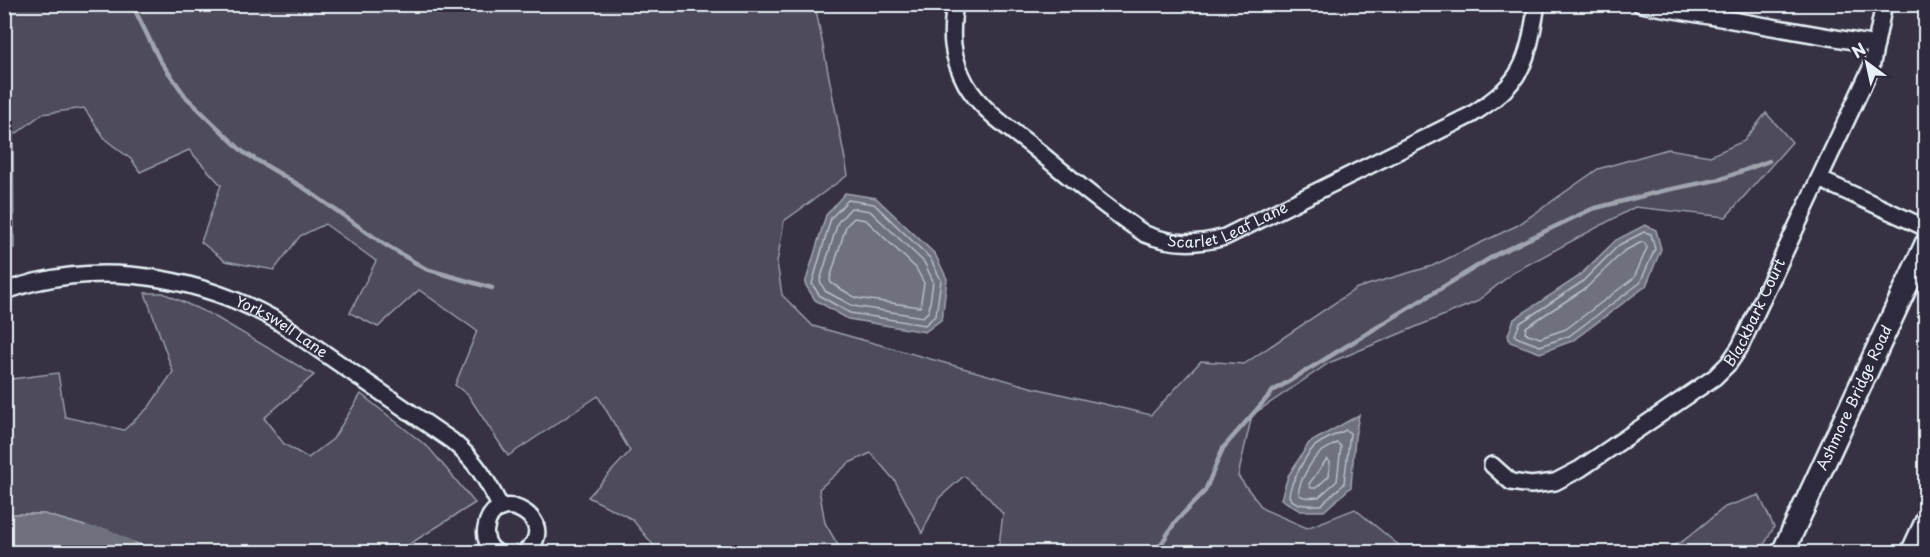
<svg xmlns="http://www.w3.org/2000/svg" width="1930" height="557" font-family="'Playpen Sans',sans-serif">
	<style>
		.green { fill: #4d4b5c; stroke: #9a9eaa; stroke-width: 1.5 }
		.water { fill: #70717f; stroke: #a0a4af; stroke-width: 1.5 }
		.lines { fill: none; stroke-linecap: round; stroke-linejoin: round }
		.shore { stroke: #b8bec8; stroke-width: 1.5 }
		.stream { stroke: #a0a4af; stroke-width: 4.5 }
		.river { stroke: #70717f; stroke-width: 26 }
		.minor-casing { stroke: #e8f1f8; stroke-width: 20 }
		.secondary-casing { stroke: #e8f1f8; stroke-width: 26 }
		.minor { stroke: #2f2a3d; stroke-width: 15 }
		.secondary { stroke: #2f2a3d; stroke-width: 21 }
		.labels { text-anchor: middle; stroke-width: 4.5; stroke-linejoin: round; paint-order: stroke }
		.street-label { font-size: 15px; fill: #e8f1f8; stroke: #2f2a3d }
	</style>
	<rect width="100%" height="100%" fill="#363244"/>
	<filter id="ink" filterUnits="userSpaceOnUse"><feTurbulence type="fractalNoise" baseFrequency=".0167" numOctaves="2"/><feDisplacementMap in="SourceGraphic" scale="12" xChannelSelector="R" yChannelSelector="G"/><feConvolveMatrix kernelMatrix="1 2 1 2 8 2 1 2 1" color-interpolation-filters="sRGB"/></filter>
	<g filter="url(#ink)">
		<path class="green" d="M 4,5 L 815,5 L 848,175 L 784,221 L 777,262 L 782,295 L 813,326 L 1030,387 L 1151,415 L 1201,361 L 1244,364 L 1357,288 L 1432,266 L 1518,225 L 1598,169 L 1668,149 L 1710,156 L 1744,141 L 1766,113 L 1792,142 L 1726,217 L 1635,207 L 1514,272 L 1476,302 L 1329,363 L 1252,415 L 1238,476 L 1263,509 L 1307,528 L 1355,509 L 1407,552 L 998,552 L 1003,514 L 987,496 L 964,476 L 939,498 L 922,533 L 895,481 L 871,453 L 849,463 L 819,489 L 825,523 L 842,552 L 659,552 L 632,519 L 588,497 L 630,451 L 598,396 L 508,456 L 468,395 L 455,385 L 477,331 L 419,290 L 378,327 L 350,313 L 376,261 L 325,224 L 300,236 L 274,270 L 225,261 L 201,242 L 221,185 L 189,150 L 140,172 L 132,160 L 106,140 L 84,108 L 42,114 L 13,136 L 14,248 L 5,248 Z
			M 145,293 L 163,293 L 212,315 L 314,375 L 264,418 L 284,444 L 308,458 L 333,439 L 361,394 L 429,448 L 475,503 L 397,552 L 161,552 L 95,529 L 44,514 L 5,514 L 4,380 L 58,373 L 65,417 L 124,430 L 149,407 L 173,372 Z
			M 1759,495 L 1774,527 L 1760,552 L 1661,552 L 1683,541 L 1725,507 Z
			M 28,526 L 63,535 L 109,552 L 5,552 L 4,529 Z"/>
		<path class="water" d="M 845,193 L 876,198 L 935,254 L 947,279 L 942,319 L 925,332 L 848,319 L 815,300 L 805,284 L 826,215 Z
			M 1645,225 L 1656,230 L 1661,249 L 1646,286 L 1572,341 L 1540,353 L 1510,342 L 1508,335 L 1514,319 L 1578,277 L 1616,240 Z
			M 1359,415 L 1355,437 L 1351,487 L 1324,511 L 1300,511 L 1281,499 L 1288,476 L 1309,443 Z
			M 5,514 L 44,514 L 95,529 L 161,552 L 109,552 L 63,535 L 28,526 L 5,529 Z"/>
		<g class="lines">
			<path class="shore" d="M 848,200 L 874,204 L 930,258 L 941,280 L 936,315 L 925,325 L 850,313 L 820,296 L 812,284 L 831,218 Z
				M 851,208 L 870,211 L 924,262 L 933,281 L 929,311 L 923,317 L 853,306 L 825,291 L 820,281 L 838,222 Z
				M 854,218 L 866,220 L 916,268 L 924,283 L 920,307 L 856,298 L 831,283 L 830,279 L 846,226 Z
				M 1644,232 L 1651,234 L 1655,249 L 1640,283 L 1569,336 L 1540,346 L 1516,337 L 1515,335 L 1520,323 L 1582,282 L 1619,245 Z
				M 1642,242 L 1645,243 L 1647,248 L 1634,278 L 1566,329 L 1540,338 L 1525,333 L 1526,327 L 1586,288 L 1624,251 Z
				M 1346,430 L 1350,433 L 1344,484 L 1321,505 C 1311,505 1297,507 1290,498 C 1285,491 1307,454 1313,448 C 1321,440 1336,435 1346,430 Z
				M 1337,443 L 1341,446 L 1337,481 L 1319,497 C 1313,497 1304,499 1300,495 C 1294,489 1313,458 1320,453 C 1325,449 1332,446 1337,443 Z
				M 1327,459 L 1330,462 L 1329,476 L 1316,488 L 1311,488 L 1309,484 Z"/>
			<path class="stream" d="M 132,4 L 159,59 L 186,97 L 243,152 L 304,188 L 384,244 L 426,269 L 492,288
				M 1156,552 L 1176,521 L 1205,491 L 1223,448 L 1273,391 L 1497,254 L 1592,209 L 1662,191 L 1721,179 L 1769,161"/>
			<path class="river" d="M 4,531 L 103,541 L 125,552"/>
			<g class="minor-casing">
				<g id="minor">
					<path id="s1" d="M 955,4 C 950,35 951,56 966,84 C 981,110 1010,129 1033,147 C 1069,177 1106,208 1145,234 C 1172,245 1197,245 1225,237 L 1471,115 C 1524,81 1527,64 1537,4"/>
					<path d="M 1640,4 L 1876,45"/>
					<path d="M 1819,179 L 1926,228"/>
					<path id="s2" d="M 4,291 C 16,288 28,283 40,281 C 119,263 206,281 276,320 L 452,441 C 476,461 487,480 501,508"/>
					<path id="s3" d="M 1492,465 L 1511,482 L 1531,485 L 1555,482 L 1580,469 L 1715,377 L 1729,363 L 1740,347 L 1871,68 L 1884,4"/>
					<path d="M 496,552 C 488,547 484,537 486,528 C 494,481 564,522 525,552"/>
					<path d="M 1909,552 L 1926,515"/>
				</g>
			</g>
			<g class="secondary-casing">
				<g id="secondary">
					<path id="s4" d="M 1783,552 L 1926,244"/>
				</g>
			</g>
			<use href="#minor" class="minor"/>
			<use href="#secondary" class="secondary"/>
		</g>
	</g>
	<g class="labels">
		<g class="street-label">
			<text dy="5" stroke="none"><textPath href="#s1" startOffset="404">Scarlet Leaf Lane</textPath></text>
			<text dy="5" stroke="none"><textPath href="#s3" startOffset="338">Blackbark Court</textPath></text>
			<text dy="5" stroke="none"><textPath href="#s2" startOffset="290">Yorkswell Lane</textPath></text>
			<text dy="5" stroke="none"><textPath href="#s4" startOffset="170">Ashmore Bridge Road</textPath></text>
		</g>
	</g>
	<rect width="1930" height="557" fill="none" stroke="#2f2a3d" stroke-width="24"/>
	<rect x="12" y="12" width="1906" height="533" fill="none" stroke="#e8f1f8" stroke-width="2" filter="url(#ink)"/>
	<g transform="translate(1867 63) rotate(327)" stroke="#2f2a3d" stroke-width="4.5" paint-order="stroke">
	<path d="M0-4.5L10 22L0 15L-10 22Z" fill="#e8f1f8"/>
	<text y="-9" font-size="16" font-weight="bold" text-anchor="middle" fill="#e8f1f8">N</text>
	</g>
</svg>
